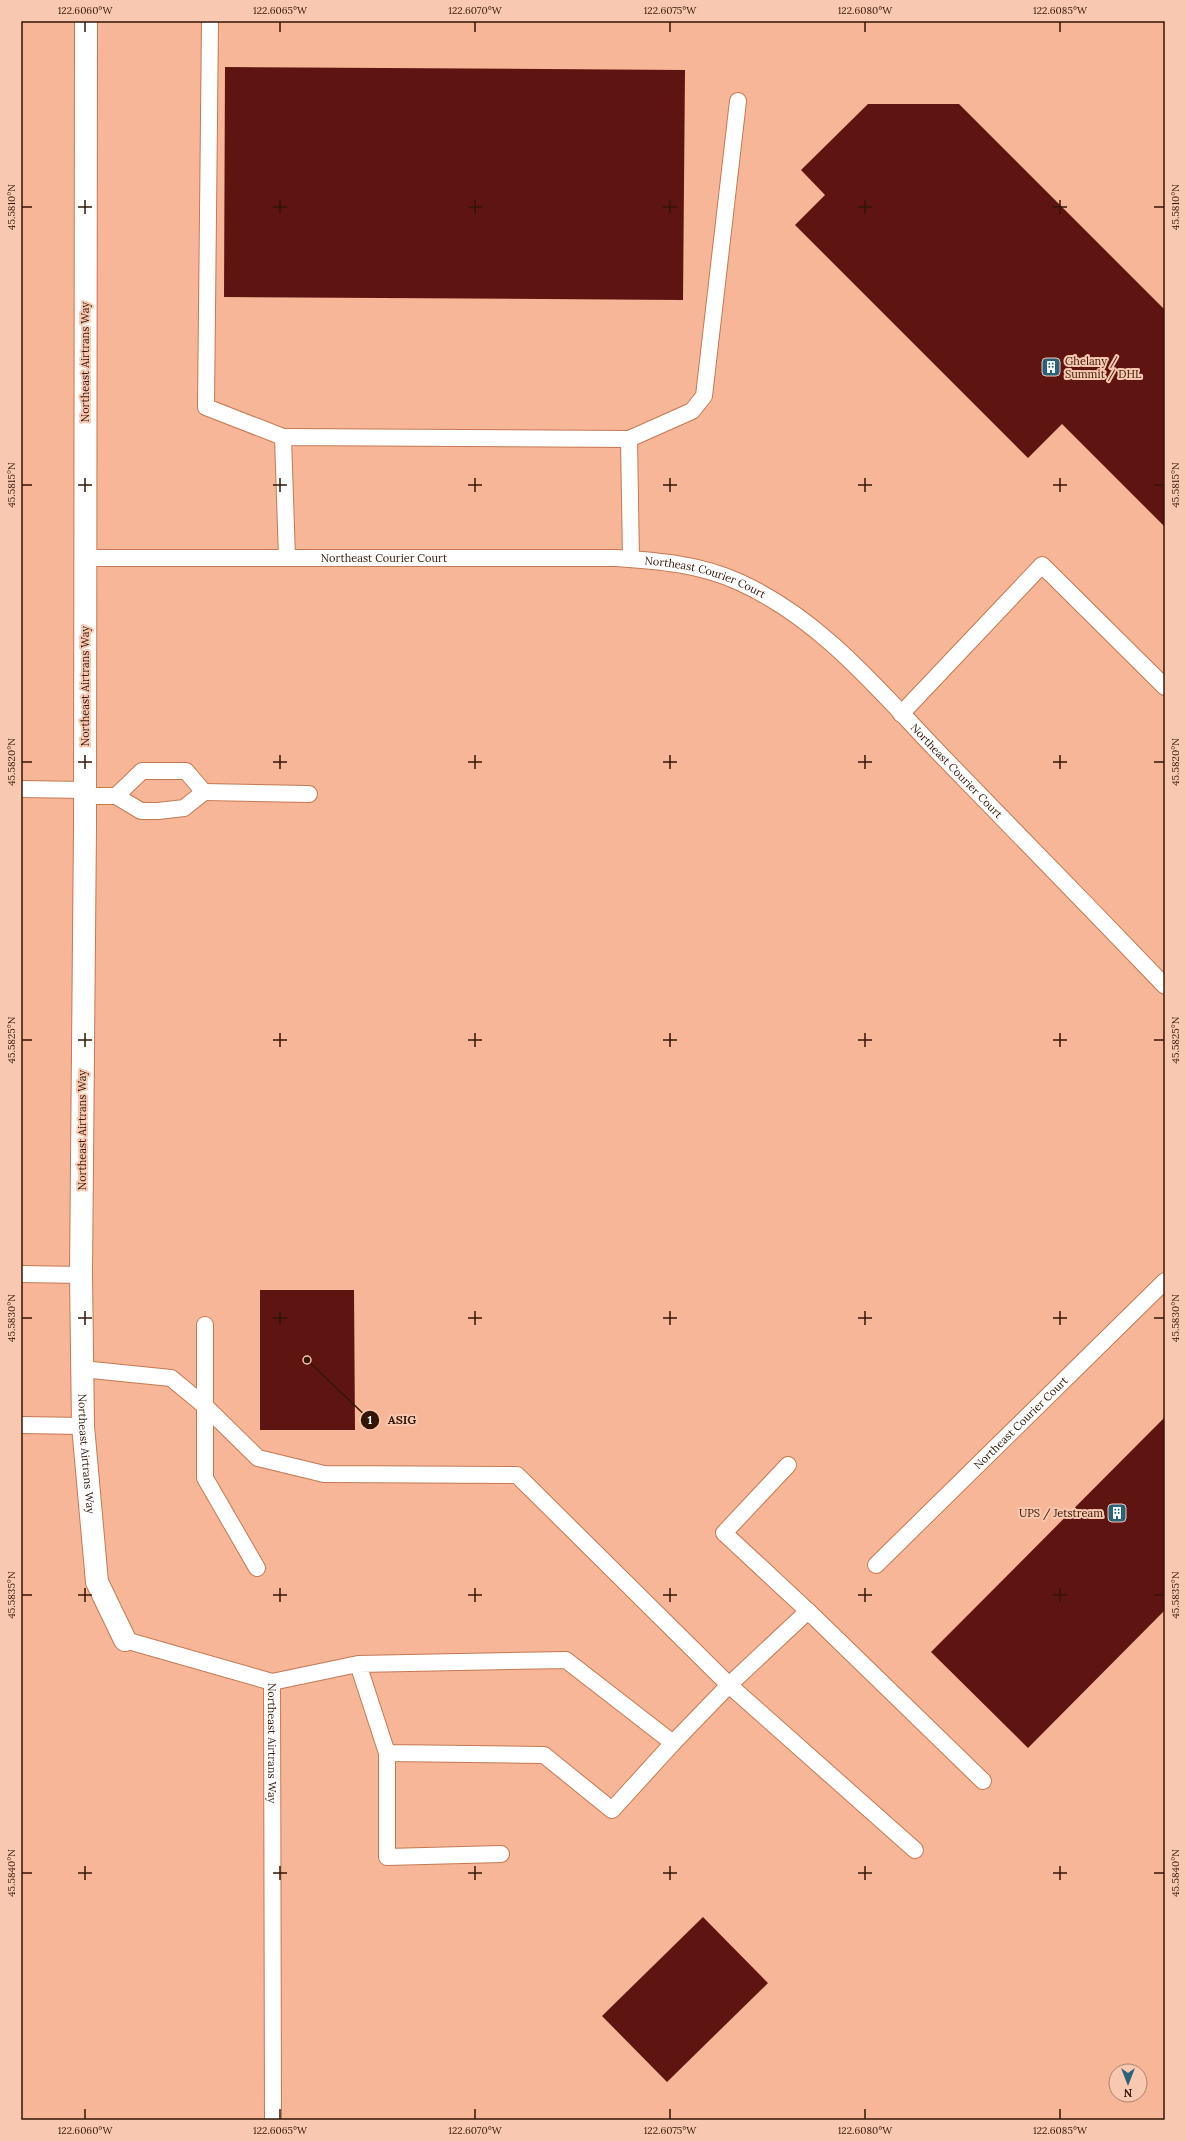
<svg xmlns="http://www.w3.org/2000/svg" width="1186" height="2141" font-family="Lora,serif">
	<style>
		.building { fill: #5e1411 }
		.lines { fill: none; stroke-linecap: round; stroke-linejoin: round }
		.lane-casing { stroke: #c47953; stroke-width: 18 }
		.street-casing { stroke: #c47953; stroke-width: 24 }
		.lane { stroke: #fff; stroke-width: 16 }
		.street { stroke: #fff; stroke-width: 22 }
		.ticks { fill: none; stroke: #331606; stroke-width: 1.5 }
		.labels { text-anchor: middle; stroke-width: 4; stroke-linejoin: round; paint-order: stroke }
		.poi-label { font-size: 11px; fill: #331606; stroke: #f9c8b0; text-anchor: start }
		.street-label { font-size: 11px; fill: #331606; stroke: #f9c8b0 }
		.leader { fill: none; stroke: #331606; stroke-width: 1.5 }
		.callout-dot { fill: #331606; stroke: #f9c8b0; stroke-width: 1.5 }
		.mark-label { font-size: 12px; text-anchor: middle; font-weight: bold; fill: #fff }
		.callout-label { font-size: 12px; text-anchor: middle; font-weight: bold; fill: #331606; stroke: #f9c8b0; stroke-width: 4; stroke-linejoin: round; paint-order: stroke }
		.neatline { fill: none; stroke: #331606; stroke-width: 1.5 }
		.ticks-label { font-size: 10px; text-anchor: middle; fill: #331606 }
	</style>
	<rect width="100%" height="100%" fill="#f7b697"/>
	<path class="building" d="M 225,67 L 685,70 L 683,300 L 224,297 Z
		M 868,104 L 959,104 L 1165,310 L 1165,527 L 1062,424 L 1028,458 L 795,225 L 825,195 L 801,170 Z
		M 260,1290 L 354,1290 L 355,1430 L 260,1430 Z
		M 1165,1417 L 1165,1610 L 1028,1748 L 931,1652 Z
		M 703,1917 L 768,1983 L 667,2082 L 602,2016 Z"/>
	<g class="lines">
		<g class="lane-casing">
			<g id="lane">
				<path d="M 210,21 L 206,407 L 283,437"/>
				<path d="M 629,439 L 692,411 L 704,396 L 738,101"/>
				<path id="s1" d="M 85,558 L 616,558 C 659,561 700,564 739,582 C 822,619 881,693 942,756 C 1017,833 1091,909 1165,986"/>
				<path d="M 287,558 L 283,437 L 629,439 L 631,559"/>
				<path d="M 901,714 L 1042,565 L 1165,687"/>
				<path d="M 21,789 L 85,790"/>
				<path d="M 204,792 L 309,794"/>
				<path d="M 84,796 L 116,796 L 141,811 L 158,811 L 184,808 L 204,792 L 186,771 L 142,771 L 116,796"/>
				<path d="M 21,1274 L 81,1275"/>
				<path d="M 82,1369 L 171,1378 L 205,1406"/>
				<path d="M 205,1406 L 205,1325"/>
				<path d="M 21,1425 L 83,1426"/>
				<path d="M 788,1465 L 724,1533 L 808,1611 L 729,1685 L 915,1850"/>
				<path id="s2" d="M 876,1565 L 1165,1281"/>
				<path d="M 257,1568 L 205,1478 L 205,1406 L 258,1458 L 324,1474 L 517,1475 L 729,1685 L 673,1743"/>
				<path d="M 808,1611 L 983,1781"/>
				<path id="s3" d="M 125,1640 L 272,1682 L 273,2120"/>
				<path d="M 272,1682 L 358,1664 L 566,1660 L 673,1743 L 612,1810 L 544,1755 L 387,1753 L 358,1664"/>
				<path d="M 387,1753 L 387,1857 L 501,1854"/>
			</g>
		</g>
		<g class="street-casing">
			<g id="street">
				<path id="s4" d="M 86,21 L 85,826 L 81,1275 L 83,1426 L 97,1582 L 125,1640"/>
			</g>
		</g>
		<use href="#lane" class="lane"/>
		<use href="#street" class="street"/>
	</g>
	<path class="ticks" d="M 85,22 L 85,32M 280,22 L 280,32M 475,22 L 475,32M 670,22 L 670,32M 865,22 L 865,32M 1060,22 L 1060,32M 85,200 L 85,214M 280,200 L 280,214M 475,200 L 475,214M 670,200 L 670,214M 865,200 L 865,214M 1060,200 L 1060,214M 22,207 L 32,207M 78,207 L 92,207M 273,207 L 287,207M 468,207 L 482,207M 663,207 L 677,207M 858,207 L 872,207M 1053,207 L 1067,207M 1154,207 L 1164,207M 85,478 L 85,492M 280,478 L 280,492M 475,478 L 475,492M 670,478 L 670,492M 865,478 L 865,492M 1060,478 L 1060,492M 22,485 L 32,485M 78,485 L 92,485M 273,485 L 287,485M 468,485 L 482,485M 663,485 L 677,485M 858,485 L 872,485M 1053,485 L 1067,485M 1154,485 L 1164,485M 85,755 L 85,769M 280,755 L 280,769M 475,755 L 475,769M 670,755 L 670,769M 865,755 L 865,769M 1060,755 L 1060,769M 22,762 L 32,762M 78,762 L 92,762M 273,762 L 287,762M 468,762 L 482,762M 663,762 L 677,762M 858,762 L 872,762M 1053,762 L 1067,762M 1154,762 L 1164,762M 85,1033 L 85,1047M 280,1033 L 280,1047M 475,1033 L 475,1047M 670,1033 L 670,1047M 865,1033 L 865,1047M 1060,1033 L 1060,1047M 22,1040 L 32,1040M 78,1040 L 92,1040M 273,1040 L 287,1040M 468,1040 L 482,1040M 663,1040 L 677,1040M 858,1040 L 872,1040M 1053,1040 L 1067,1040M 1154,1040 L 1164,1040M 85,1311 L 85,1325M 280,1311 L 280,1325M 475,1311 L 475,1325M 670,1311 L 670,1325M 865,1311 L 865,1325M 1060,1311 L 1060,1325M 22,1318 L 32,1318M 78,1318 L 92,1318M 273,1318 L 287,1318M 468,1318 L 482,1318M 663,1318 L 677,1318M 858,1318 L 872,1318M 1053,1318 L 1067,1318M 1154,1318 L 1164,1318M 85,1588 L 85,1602M 280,1588 L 280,1602M 475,1588 L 475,1602M 670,1588 L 670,1602M 865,1588 L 865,1602M 1060,1588 L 1060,1602M 22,1595 L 32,1595M 78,1595 L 92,1595M 273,1595 L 287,1595M 468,1595 L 482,1595M 663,1595 L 677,1595M 858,1595 L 872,1595M 1053,1595 L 1067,1595M 1154,1595 L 1164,1595M 85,1866 L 85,1880M 280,1866 L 280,1880M 475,1866 L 475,1880M 670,1866 L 670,1880M 865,1866 L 865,1880M 1060,1866 L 1060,1880M 22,1873 L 32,1873M 78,1873 L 92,1873M 273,1873 L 287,1873M 468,1873 L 482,1873M 663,1873 L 677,1873M 858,1873 L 872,1873M 1053,1873 L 1067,1873M 1154,1873 L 1164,1873M 85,2109 L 85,2119M 280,2109 L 280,2119M 475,2109 L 475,2119M 670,2109 L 670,2119M 865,2109 L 865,2119M 1060,2109 L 1060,2119"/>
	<defs>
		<g id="building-square" transform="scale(1)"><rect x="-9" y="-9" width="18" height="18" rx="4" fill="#27637b" stroke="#f9c8b0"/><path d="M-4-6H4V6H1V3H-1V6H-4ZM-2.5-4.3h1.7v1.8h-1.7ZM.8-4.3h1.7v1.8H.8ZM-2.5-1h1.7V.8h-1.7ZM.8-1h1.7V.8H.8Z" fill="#fff"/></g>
	</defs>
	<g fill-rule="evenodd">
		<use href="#building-square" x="1051" y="367"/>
		<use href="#building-square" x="1117" y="1513"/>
	</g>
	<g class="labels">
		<g class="poi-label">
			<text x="1065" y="365">Ghelany /<tspan x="1065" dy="13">Summit / DHL</tspan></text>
			<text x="1103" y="1517" text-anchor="end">UPS / Jetstream</text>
		</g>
		<g class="street-label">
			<text transform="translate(85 362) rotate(-90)" y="4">Northeast Airtrans Way</text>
			<text dy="4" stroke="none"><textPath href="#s1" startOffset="299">Northeast Courier Court</textPath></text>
			<text dy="4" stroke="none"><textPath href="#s1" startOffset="623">Northeast Courier Court</textPath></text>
			<text transform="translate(85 686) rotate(-90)" y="4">Northeast Airtrans Way</text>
			<text dy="4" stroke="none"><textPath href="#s1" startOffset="947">Northeast Courier Court</textPath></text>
			<text transform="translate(82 1130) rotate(-90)" y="4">Northeast Airtrans Way</text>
			<text dy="4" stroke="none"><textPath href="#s2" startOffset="203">Northeast Courier Court</textPath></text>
			<text dy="4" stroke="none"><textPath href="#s4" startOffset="1433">Northeast Airtrans Way</textPath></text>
			<text dy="4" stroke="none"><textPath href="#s3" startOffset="214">Northeast Airtrans Way</textPath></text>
		</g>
	</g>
	<path class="leader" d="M307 1360L370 1420"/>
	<g class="callout-dot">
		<circle cx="307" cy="1360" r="4"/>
		<circle cx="370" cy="1420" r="10"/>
	</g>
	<g class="mark-label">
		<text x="370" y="1424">1</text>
	</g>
	<g class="callout-label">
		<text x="402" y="1424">ASIG</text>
	</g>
	<rect width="1186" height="2141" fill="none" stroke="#f9c8b0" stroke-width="44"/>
	<g transform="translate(1128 2083) rotate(180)"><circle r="19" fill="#f9c8b0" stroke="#aa816c"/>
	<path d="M0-3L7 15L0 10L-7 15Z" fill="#27637b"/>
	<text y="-6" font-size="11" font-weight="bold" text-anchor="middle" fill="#331606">N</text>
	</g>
	<rect x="22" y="22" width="1142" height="2097" class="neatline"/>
	<g class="ticks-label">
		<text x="85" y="14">122.6060°W</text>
		<text x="280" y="14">122.6065°W</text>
		<text x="475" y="14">122.6070°W</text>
		<text x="670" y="14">122.6075°W</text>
		<text x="865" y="14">122.6080°W</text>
		<text x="1060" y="14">122.6085°W</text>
		<text transform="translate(1175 207) rotate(-90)" y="4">45.5810°N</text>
		<text transform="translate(11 207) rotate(-90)" y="4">45.5810°N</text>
		<text transform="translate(1175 485) rotate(-90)" y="4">45.5815°N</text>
		<text transform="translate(11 485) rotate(-90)" y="4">45.5815°N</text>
		<text transform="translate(1175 762) rotate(-90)" y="4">45.5820°N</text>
		<text transform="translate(11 762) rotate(-90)" y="4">45.5820°N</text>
		<text transform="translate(1175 1040) rotate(-90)" y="4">45.5825°N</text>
		<text transform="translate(11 1040) rotate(-90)" y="4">45.5825°N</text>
		<text transform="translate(1175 1318) rotate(-90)" y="4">45.5830°N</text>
		<text transform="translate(11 1318) rotate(-90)" y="4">45.5830°N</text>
		<text transform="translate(11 1595) rotate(-90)" y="4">45.5835°N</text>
		<text transform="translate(1175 1595) rotate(-90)" y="4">45.5835°N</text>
		<text transform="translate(11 1873) rotate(-90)" y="4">45.5840°N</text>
		<text transform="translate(1175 1873) rotate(-90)" y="4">45.5840°N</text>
		<text x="85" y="2134">122.6060°W</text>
		<text x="280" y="2134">122.6065°W</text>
		<text x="475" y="2134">122.6070°W</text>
		<text x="670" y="2134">122.6075°W</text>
		<text x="865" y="2134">122.6080°W</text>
		<text x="1060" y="2134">122.6085°W</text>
	</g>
</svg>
